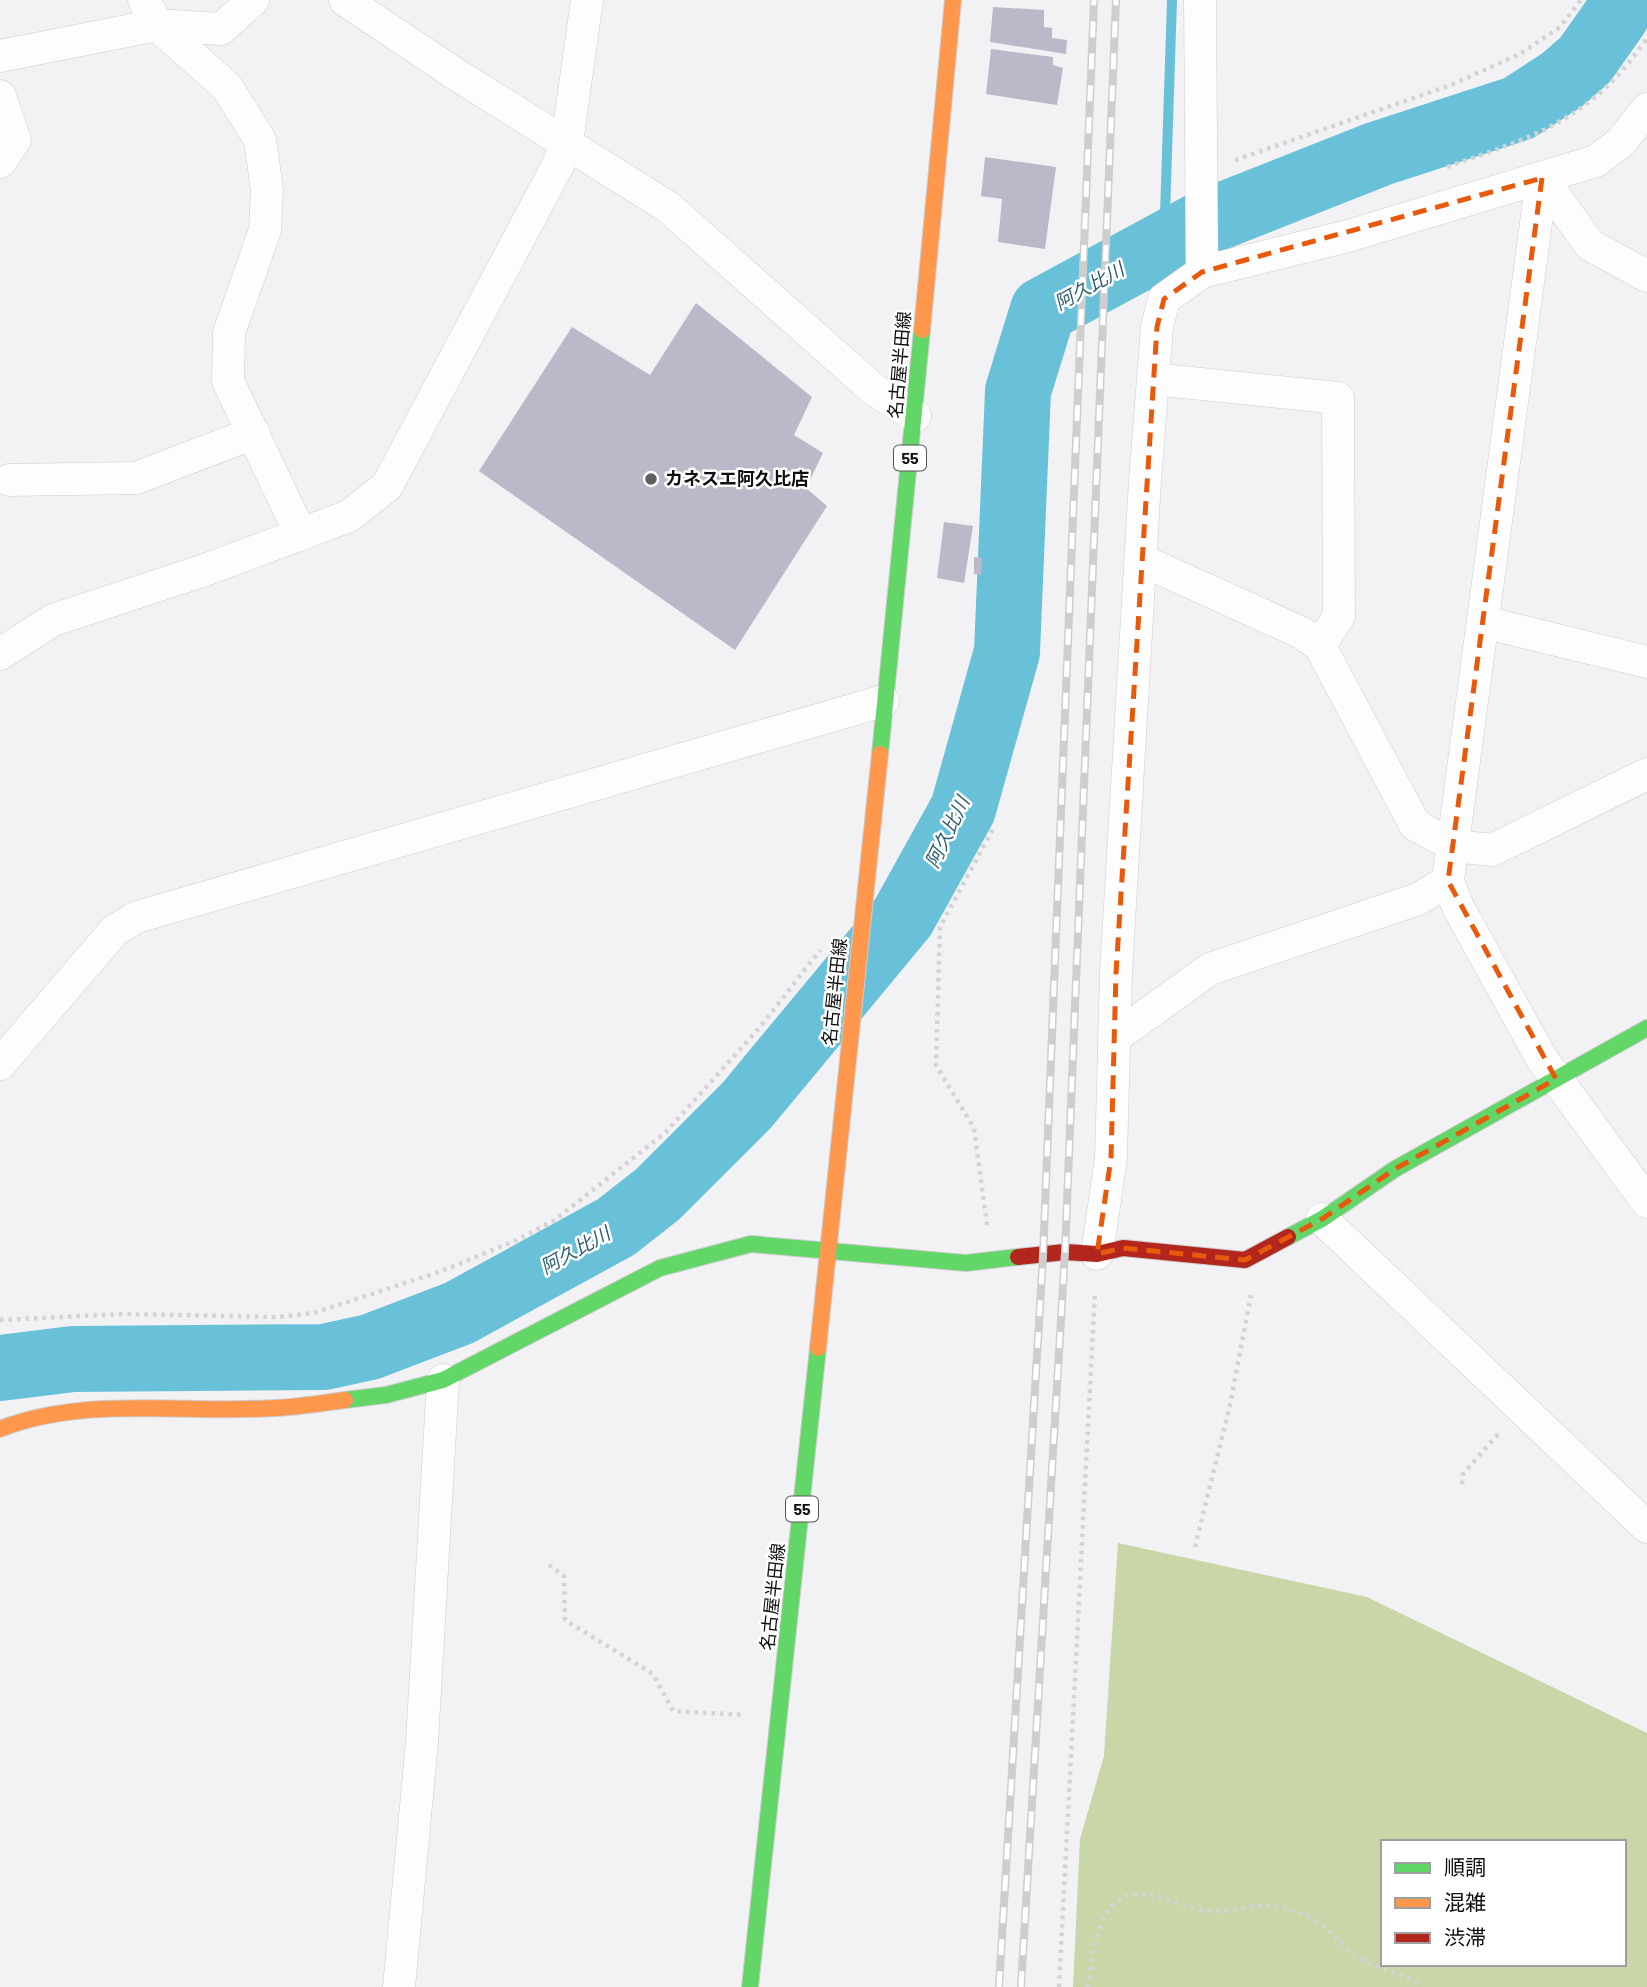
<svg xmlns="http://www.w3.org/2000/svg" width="1647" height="1987" font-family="Barlow,'Noto Sans JP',sans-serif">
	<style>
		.forest { fill: #c8d6a8; fill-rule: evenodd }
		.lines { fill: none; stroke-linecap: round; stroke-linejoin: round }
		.stream { stroke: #69c1d9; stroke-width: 10 }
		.river { stroke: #69c1d9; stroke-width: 66 }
		.building { fill: #bab9c9 }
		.street-casing { stroke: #cccdce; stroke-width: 33 }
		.fast-casing { stroke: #cccdce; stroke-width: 18 }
		.slow-casing { stroke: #cccdce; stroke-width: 18 }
		.jam-casing { stroke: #cccdce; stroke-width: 18 }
		.path { stroke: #d3d3d4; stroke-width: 4.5; stroke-dasharray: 3.5 5; stroke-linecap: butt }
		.street { stroke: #fdfdfd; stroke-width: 32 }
		.fast { stroke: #63d668; stroke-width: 16 }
		.slow { stroke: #ff974d; stroke-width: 16 }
		.jam { stroke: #b3261e; stroke-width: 16 }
		.rail-casing { stroke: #cececf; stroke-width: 8 }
		.rail { stroke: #fff; stroke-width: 5; stroke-dasharray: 16; stroke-linecap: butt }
		.marked { fill: none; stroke: #e8590c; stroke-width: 5; stroke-dasharray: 14 9; stroke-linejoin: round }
		.poi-dot { fill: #5e5e5f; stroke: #fff; stroke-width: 2.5 }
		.labels { text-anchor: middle; stroke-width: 5; stroke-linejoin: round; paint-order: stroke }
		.shield { fill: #fff; stroke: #565657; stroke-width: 2 }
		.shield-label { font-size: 16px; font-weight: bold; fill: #0e0e0f }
		.street-label { font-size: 18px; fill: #0e0e0f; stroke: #fff }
		.poi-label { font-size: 18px; font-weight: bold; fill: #0e0e0f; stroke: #fff; text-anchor: start }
		.water-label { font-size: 19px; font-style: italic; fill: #2c5d6d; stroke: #fff }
	</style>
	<rect width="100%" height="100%" fill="#f2f2f4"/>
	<path class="forest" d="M 1118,1543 L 1367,1597 L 1647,1733 L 1647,1987 L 1073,1987 L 1080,1839 L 1104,1756 ZM 1383,1842 L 1624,1842 L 1624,1964 L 1383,1964 Z"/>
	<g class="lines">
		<path class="stream" d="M 1164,245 L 1172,0"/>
		<path class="river" d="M 0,1368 L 73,1359 L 324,1357 L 370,1347 L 459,1313 L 616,1227 L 658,1194 L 747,1105 L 903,917 L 963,809 L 1007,652 L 1018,391 L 1043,310 L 1206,222 L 1378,154 L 1519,108 L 1562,80 L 1585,60 L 1616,16 L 1624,0"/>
	</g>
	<path class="building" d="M 993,7 L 1044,10 L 1044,27 L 1052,28 L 1052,38 L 1067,40 L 1066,54 L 990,42 Z
		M 991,49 L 1053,57 L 1053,65 L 1063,68 L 1057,105 L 986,94 Z
		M 985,157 L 1056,167 L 1045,249 L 998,242 L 1002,199 L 981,196 Z
		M 696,303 L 812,397 L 794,435 L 823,453 L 806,488 L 827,506 L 735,650 L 479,471 L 572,327 L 650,375 Z
		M 944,522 L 973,526 L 964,583 L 937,578 Z
		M 974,557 L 982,558 L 981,575 L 974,574 Z"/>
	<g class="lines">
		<g class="street-casing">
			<path id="street" d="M 144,0 L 157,25 L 227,87 L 260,140 L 267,190 L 265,230 L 229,333 L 228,381 L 301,535
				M 345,0 L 457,75 L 668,207 L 872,388 L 915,416
				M 1200,0 L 1202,272
				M 0,56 L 157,25 L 221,29 L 253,0
				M 0,96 L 15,140 L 0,162
				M 1542,178 L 1448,881 L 1458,907 L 1542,1059 L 1647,1202
				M 1542,178 L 1590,245 L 1647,276
				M 1153,379 L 1338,398 L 1339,616 L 1320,646
				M 9,480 L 136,478 L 254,433
				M 1141,560 L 1302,633 L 1320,646 L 1415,825 L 1454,846 L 1492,850 L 1647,774
				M 1483,622 L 1647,662
				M 0,654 L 53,620 L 202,571 L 349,516 L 387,486 L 557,167 L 567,142 L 587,0
				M 1114,1038 L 1210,969 L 1418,899 L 1448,881
				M 0,1064 L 115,930 L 137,917 L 883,701
				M 1322,1219 L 1647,1527
				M 1097,1254 L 1111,1158 L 1116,973 L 1145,481 L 1157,327 L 1164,299 L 1202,272 L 1348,236 L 1596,161 L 1621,142 L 1647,109
				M 399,1987 L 422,1742 L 443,1380"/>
		</g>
		<g class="fast-casing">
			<path id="fast" d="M 880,754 L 922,330
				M 1288,1237 L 1322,1219 L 1395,1169 L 1647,1028
				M 345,1400 L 386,1395 L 443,1380 L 660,1268 L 751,1244 L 966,1263 L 1018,1257
				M 750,1987 L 818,1348"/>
		</g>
		<g class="slow-casing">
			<path id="slow" d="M 922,330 L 953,0
				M 818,1348 L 880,754
				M 0,1429 C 86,1395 185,1414 276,1408 C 299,1407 322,1403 345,1400"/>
		</g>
		<g class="jam-casing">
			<path id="jam" d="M 1018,1257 L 1065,1252 L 1097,1254 L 1123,1248 L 1245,1260 L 1288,1237"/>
		</g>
		<path class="path" d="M 1235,160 L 1451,85 L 1520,54 L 1560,27 L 1581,0
			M 1447,167 C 1537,135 1590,121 1647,38
			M 987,1225 L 974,1128 L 936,1065 L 940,927 L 994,827
			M 0,1320 L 123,1314 L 279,1317 L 314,1313 L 439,1272 L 517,1240 L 555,1220 L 666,1132 L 761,1026 L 820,950
			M 1462,1484 L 1463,1474 L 1500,1432
			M 1195,1547 L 1230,1405 L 1251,1295
			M 549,1565 L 564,1576 L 565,1620 L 653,1674 L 673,1711 L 744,1715
			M 1059,1987 L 1095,1292
			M 1087,1987 C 1093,1961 1095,1915 1120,1899 C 1146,1884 1179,1907 1207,1911 C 1226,1913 1241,1908 1259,1906 C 1273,1904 1299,1912 1311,1918 C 1333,1928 1343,1951 1364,1961 C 1386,1971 1400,1972 1422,1987"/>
		<use href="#street" class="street"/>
		<use href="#fast" class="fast"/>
		<use href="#slow" class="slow"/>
		<use href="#jam" class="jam"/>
		<g class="rail-casing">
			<path id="rail" d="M 999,1987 L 1043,1256 L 1094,0
				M 1021,1987 L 1065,1252 L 1116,0"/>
		</g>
		<use href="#rail" class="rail"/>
	</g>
	<path class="marked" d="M 1542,178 L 1448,881 L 1556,1079 L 1395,1169 L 1322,1219 L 1245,1260 L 1123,1248 L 1097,1254 L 1111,1158 L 1116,973 L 1157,327 L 1164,299 L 1202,272 Z"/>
	<circle class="poi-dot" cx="651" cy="479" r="7"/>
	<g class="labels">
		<g class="shield">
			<rect x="894" y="445.5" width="32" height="25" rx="5"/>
			<rect x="786" y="1496.5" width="32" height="25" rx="5"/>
		</g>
		<g class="shield-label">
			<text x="910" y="464">55</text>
			<text x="802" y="1515">55</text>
		</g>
		<g class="street-label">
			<text transform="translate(900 365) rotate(-85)" y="6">名古屋半田線</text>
			<text transform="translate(835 992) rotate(-84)" y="6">名古屋半田線</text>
			<text transform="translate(773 1597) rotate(-84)" y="6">名古屋半田線</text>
		</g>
		<g class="poi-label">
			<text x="665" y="485">カネスエ阿久比店</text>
		</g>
		<g class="water-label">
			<text transform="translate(1089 286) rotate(-29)" y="7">阿久比川</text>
			<text transform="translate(947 832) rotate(-64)" y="7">阿久比川</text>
			<text transform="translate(575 1250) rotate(-29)" y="7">阿久比川</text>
		</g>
	</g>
	<rect x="1381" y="1840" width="245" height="126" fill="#ffffff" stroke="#9f9f9f" stroke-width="2"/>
	<rect x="1395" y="1863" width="35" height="10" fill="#63d668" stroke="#9f9f9f" stroke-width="2"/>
	<text x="1444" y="1875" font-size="21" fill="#0e0e0f">順調</text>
	<rect x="1395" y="1898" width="35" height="10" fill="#ff974d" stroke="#9f9f9f" stroke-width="2"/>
	<text x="1444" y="1910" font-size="21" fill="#0e0e0f">混雑</text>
	<rect x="1395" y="1933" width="35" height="10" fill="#b3261e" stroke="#9f9f9f" stroke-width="2"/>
	<text x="1444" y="1945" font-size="21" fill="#0e0e0f">渋滞</text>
</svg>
